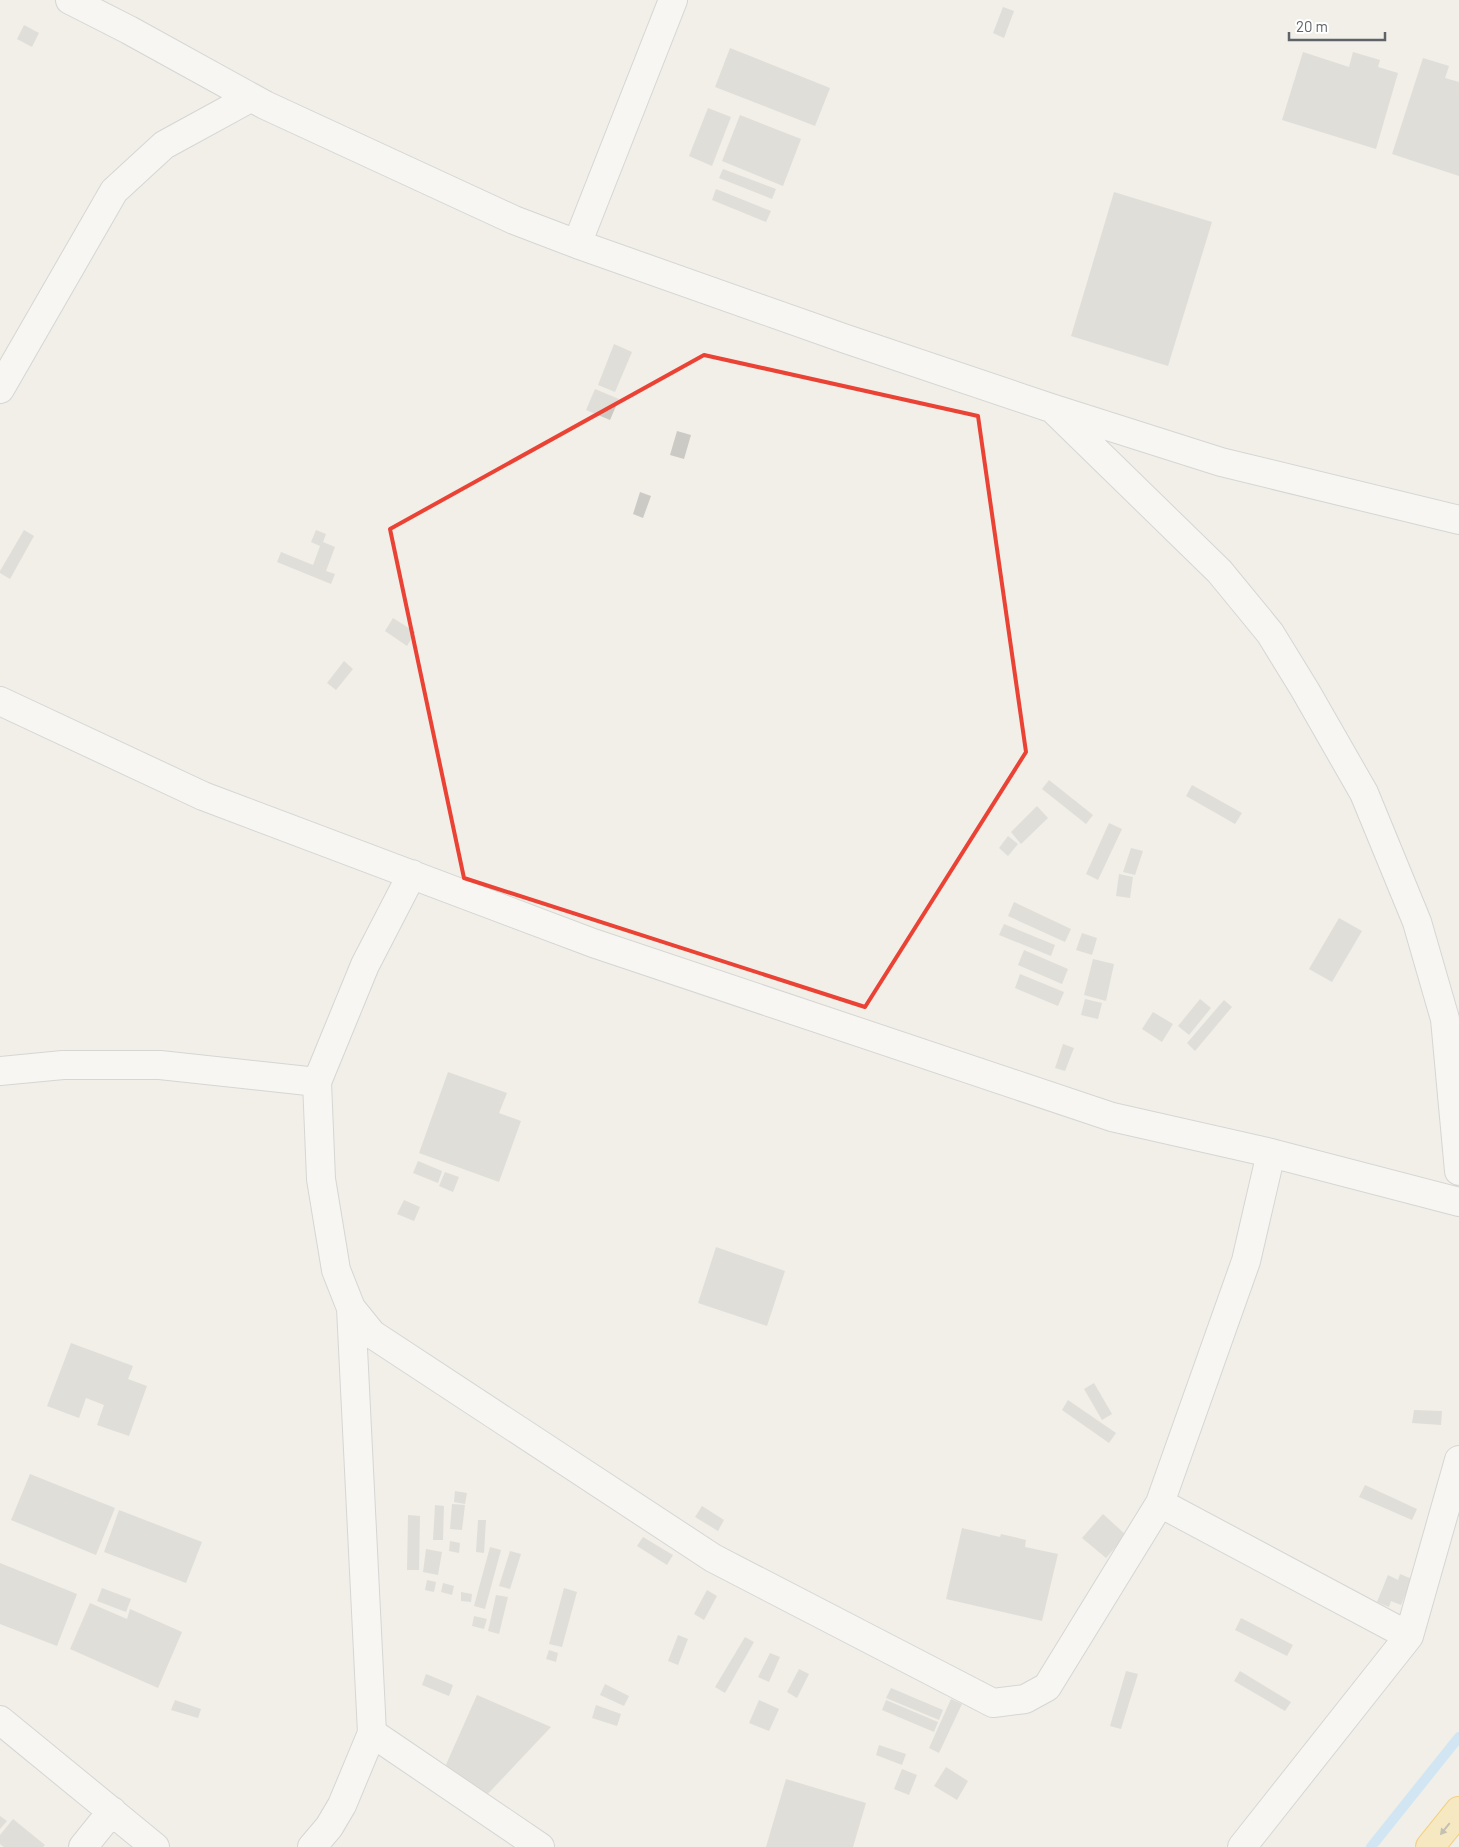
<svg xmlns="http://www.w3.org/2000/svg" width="1459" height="1847" font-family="Barlow,sans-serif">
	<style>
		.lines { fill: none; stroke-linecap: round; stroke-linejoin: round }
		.stream { stroke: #aadaff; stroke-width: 10 }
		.building { fill: #cccac5 }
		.minor-casing { stroke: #b5b8bc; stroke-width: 30 }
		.highway-casing { stroke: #f9ab00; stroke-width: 30 }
		.minor { stroke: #fff; stroke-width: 28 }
		.highway { stroke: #fde293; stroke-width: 28 }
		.oneway { fill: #8e8975 }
		.marked { fill: none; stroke: #ea4335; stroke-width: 4; stroke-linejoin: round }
	</style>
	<rect width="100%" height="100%" fill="#f1efe8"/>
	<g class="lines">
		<path class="stream" d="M 1371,1847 L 1459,1737"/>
	</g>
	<path class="building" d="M 1003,7 L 1014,11 L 1004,38 L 993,33 Z
		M 24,25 L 39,33 L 32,47 L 17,39 Z
		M 730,48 L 830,88 L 815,126 L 715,87 Z
		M 1303,52 L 1349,67 L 1353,52 L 1380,60 L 1378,67 L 1398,73 L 1376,149 L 1282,120 Z
		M 1423,58 L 1449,66 L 1445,78 L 1459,82 L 1459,176 L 1392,154 Z
		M 708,108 L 731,117 L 712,166 L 689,156 Z
		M 740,115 L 801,139 L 783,186 L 722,161 Z
		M 723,169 L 776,189 L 772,199 L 719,178 Z
		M 716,189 L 771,211 L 766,222 L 712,200 Z
		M 1114,192 L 1212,222 L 1168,366 L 1071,336 Z
		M 614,344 L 632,352 L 615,392 L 598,385 Z
		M 595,389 L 619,399 L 610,420 L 586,410 Z
		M 677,431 L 691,435 L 684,459 L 670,455 Z
		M 640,492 L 651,496 L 643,518 L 633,514 Z
		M 24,530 L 34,536 L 10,579 L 0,573 L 0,571 Z
		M 316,530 L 326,534 L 323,542 L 335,547 L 326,571 L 335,574 L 331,584 L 277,562 L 281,552 L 313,565 L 320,546 L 311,542 Z
		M 393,618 L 415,632 L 407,646 L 385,631 Z
		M 344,661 L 353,669 L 336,690 L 327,683 Z
		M 1049,780 L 1093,815 L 1086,824 L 1042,789 Z
		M 1192,785 L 1242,813 L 1235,824 L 1186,796 Z
		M 1037,806 L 1048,818 L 1021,844 L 1011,832 Z
		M 1109,823 L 1122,829 L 1098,880 L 1086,874 Z
		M 1008,836 L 1018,844 L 1008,856 L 999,848 Z
		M 1131,848 L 1143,851 L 1135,875 L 1123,872 Z
		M 1119,874 L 1133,877 L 1130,898 L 1116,896 Z
		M 1014,902 L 1071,929 L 1065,942 L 1008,916 Z
		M 1339,918 L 1362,931 L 1332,982 L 1309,969 Z
		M 1004,924 L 1055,945 L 1051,956 L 999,935 Z
		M 1082,933 L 1097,938 L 1092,955 L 1076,950 Z
		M 1024,950 L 1068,969 L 1062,984 L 1018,965 Z
		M 1093,959 L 1114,964 L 1106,1001 L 1084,995 Z
		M 1020,974 L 1064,992 L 1058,1006 L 1015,988 Z
		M 1085,999 L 1102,1003 L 1098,1019 L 1081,1015 Z
		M 1200,999 L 1211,1008 L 1189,1035 L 1178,1026 Z
		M 1224,1000 L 1232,1007 L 1195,1051 L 1187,1043 Z
		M 1153,1012 L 1173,1024 L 1162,1042 L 1142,1029 Z
		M 1063,1044 L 1074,1048 L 1065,1071 L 1055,1068 Z
		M 448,1072 L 507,1093 L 499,1113 L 521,1121 L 499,1182 L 419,1153 Z
		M 418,1161 L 442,1171 L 438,1183 L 413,1173 Z
		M 445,1172 L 459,1177 L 453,1192 L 439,1186 Z
		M 404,1200 L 420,1207 L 414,1221 L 397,1214 Z
		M 716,1247 L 785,1271 L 767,1326 L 698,1303 Z
		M 71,1343 L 133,1366 L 128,1379 L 147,1386 L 129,1436 L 97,1425 L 104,1405 L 86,1398 L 79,1418 L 47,1406 Z
		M 1094,1383 L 1112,1414 L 1102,1420 L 1084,1389 Z
		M 1068,1400 L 1116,1433 L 1109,1443 L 1062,1410 Z
		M 1414,1410 L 1442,1411 L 1441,1425 L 1412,1423 Z
		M 30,1474 L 115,1508 L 96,1555 L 11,1520 Z
		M 1365,1485 L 1417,1509 L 1412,1520 L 1359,1497 Z
		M 455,1491 L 467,1493 L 465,1504 L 454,1502 Z
		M 452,1504 L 465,1505 L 462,1530 L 450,1529 Z
		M 435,1505 L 444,1506 L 443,1540 L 433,1540 Z
		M 702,1506 L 724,1520 L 718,1531 L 695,1517 Z
		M 119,1510 L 202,1542 L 186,1583 L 104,1552 Z
		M 1103,1514 L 1126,1535 L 1106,1558 L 1082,1538 Z
		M 408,1515 L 420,1516 L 419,1570 L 407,1570 Z
		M 478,1520 L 486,1520 L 484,1553 L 476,1552 Z
		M 962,1528 L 1000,1537 L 1001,1534 L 1026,1540 L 1025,1547 L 1058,1554 L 1042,1621 L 946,1599 Z
		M 643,1537 L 673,1555 L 667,1565 L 637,1546 Z
		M 450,1541 L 460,1543 L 459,1553 L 449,1551 Z
		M 490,1547 L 501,1550 L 485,1609 L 474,1606 Z
		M 426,1549 L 442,1552 L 438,1575 L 423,1572 Z
		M 510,1551 L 521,1554 L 510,1589 L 499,1586 Z
		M 0,1563 L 77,1594 L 57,1646 L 0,1624 Z
		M 1400,1574 L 1412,1579 L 1401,1605 L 1391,1601 L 1389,1607 L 1377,1602 L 1388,1575 L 1398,1580 Z
		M 427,1580 L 436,1582 L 434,1592 L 425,1590 Z
		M 443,1583 L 454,1586 L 452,1595 L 441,1592 Z
		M 102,1588 L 131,1599 L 126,1612 L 97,1601 Z
		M 564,1588 L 577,1592 L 562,1647 L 549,1644 Z
		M 707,1590 L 717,1596 L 704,1620 L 694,1614 Z
		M 461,1592 L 472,1594 L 471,1602 L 461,1601 Z
		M 496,1595 L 508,1597 L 499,1634 L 488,1631 Z
		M 90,1603 L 127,1619 L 130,1609 L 182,1632 L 158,1688 L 70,1649 Z
		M 474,1616 L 487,1619 L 484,1629 L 472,1626 Z
		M 1241,1618 L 1293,1645 L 1287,1656 L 1235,1630 Z
		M 678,1635 L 688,1639 L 678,1665 L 668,1661 Z
		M 745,1637 L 754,1642 L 725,1693 L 715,1687 Z
		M 549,1650 L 558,1653 L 556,1662 L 546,1659 Z
		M 770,1653 L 780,1657 L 769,1682 L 758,1677 Z
		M 799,1669 L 809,1674 L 797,1698 L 787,1692 Z
		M 1126,1671 L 1138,1674 L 1121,1729 L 1110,1726 Z
		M 1240,1671 L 1291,1702 L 1285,1711 L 1234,1681 Z
		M 426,1674 L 453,1685 L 449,1696 L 422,1685 Z
		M 605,1684 L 629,1696 L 624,1706 L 600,1695 Z
		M 891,1688 L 943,1710 L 939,1720 L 886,1698 Z
		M 477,1695 L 551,1727 L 484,1798 L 440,1778 Z
		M 951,1699 L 962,1704 L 939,1753 L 929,1748 Z
		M 175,1700 L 201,1709 L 198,1718 L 171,1710 Z
		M 759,1700 L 779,1709 L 769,1731 L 749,1723 Z
		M 886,1700 L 938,1722 L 934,1732 L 882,1710 Z
		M 596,1705 L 621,1714 L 617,1726 L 592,1718 Z
		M 879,1745 L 906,1754 L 902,1765 L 876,1755 Z
		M 946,1767 L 968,1781 L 957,1800 L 934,1786 Z
		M 902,1769 L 917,1775 L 909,1795 L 894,1789 Z
		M 786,1779 L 866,1803 L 853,1847 L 766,1847 Z
		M 0,1816 L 7,1821 L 0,1829 Z
		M 13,1819 L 45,1845 L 43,1847 L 4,1847 L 0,1844 L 0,1835 Z"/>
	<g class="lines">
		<g class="minor-casing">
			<path id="minor" d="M 70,0 L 129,30 L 265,105 L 514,220 L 577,244 L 846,339 L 1051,408 L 1221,462 L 1459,520
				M 577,244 L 673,0
				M 0,389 L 114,191 L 164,145 L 250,98
				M 1056,412 L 1220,572 L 1270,633 L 1305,690 L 1364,793 L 1417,922 L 1445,1019 L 1459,1171
				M 0,701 L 203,796 L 593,943 L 1112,1117 L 1271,1153 L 1459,1202
				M 412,874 L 365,965 L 317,1082 L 321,1179 L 336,1270 L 351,1308 L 372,1334 L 713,1558 L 993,1703 L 1025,1699 L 1047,1687 L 1160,1503 L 1246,1261 L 1271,1153
				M 0,1071 L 63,1065 L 160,1065 L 317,1082
				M 1160,1503 L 1409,1636
				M 0,1720 L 155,1847
				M 372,1733 L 540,1847
				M 83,1847 L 112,1811
				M 312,1847 L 329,1827 L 342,1805 L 372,1733 L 351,1308
				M 1242,1847 L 1409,1636 L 1459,1460"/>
		</g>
		<g class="highway-casing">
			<path id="highway" d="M 1430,1847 L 1459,1811"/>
		</g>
		<use href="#minor" class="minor"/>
		<use href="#highway" class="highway"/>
	</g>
	<defs><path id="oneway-solid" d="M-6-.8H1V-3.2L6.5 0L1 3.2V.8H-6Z" transform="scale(1.25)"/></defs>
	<use class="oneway" href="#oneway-solid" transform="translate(1445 1829) rotate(129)"/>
	<path d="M0 0H1459V1847H0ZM 704,355 L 978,416 L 1026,752 L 865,1007 L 464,878 L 390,529 Z" fill="#f1efe8" fill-opacity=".55" fill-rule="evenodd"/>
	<path class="marked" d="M 704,355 L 978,416 L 1026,752 L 865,1007 L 464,878 L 390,529 Z"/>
	<path d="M1289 32v8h96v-8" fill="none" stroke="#5f6368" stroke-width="2.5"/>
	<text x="1296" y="32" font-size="15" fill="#5f6368" stroke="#ffffff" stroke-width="4" paint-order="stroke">20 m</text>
</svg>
